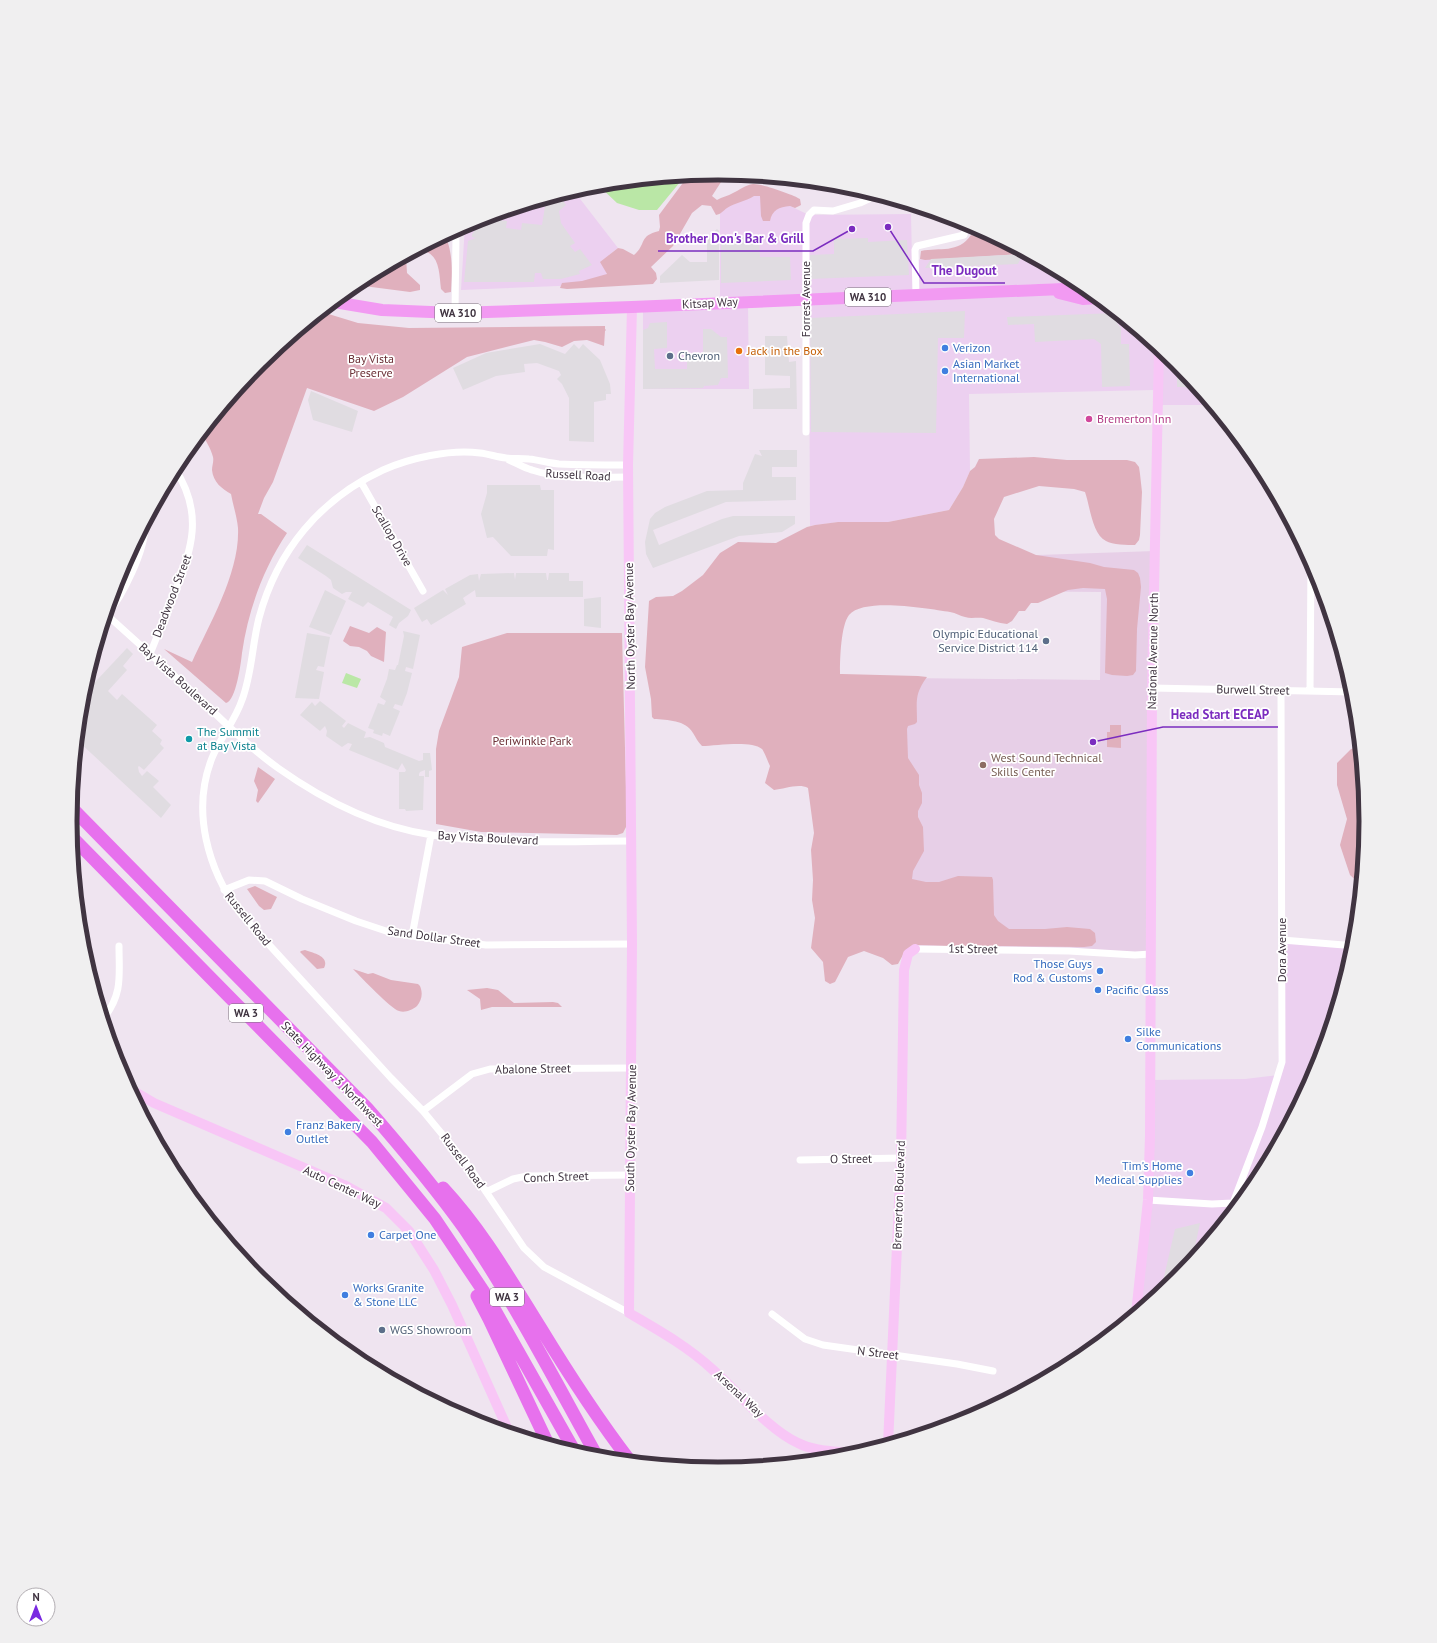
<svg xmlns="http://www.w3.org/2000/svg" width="1437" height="1643" font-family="'PT Sans',sans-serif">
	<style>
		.commercial { fill: #ecd0f0 }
		.education { fill: #e7cfe7 }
		.green { fill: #e0b0bd }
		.parking { fill: #e0dce1 }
		.water { fill: #bae7a6 }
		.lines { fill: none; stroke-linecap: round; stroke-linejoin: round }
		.street { stroke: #fff; stroke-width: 7 }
		.secondary { stroke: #f8c6f6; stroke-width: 10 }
		.primary { stroke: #f29af2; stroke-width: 12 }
		.highway { stroke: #e771ed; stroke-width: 13 }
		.shop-dot { fill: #3f7fe0; stroke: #fff; stroke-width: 1.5 }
		.food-dot { fill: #e8710a; stroke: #fff; stroke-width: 1.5 }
		.service-dot { fill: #5c6f8a; stroke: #fff; stroke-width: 1.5 }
		.hotel-dot { fill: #d1479c; stroke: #fff; stroke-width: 1.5 }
		.culture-dot { fill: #0f9aa8; stroke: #fff; stroke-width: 1.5 }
		.education-dot { fill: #8d6e63; stroke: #fff; stroke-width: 1.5 }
		.labels { text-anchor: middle; stroke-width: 3.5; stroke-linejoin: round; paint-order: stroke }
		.shield { fill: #fff; stroke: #79717a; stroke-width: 1 }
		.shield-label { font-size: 11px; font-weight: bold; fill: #403441 }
		.street-label { font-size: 12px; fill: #403441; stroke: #fff }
		.shop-label { font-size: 12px; fill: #366cbe; stroke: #fff; text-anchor: start }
		.food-label { font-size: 12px; fill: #c56008; stroke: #fff; text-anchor: start }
		.service-label { font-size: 12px; fill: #4e5e75; stroke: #fff; text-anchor: start }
		.park-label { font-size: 12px; fill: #6b2f35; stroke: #fff }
		.hotel-label { font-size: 12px; fill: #b23c85; stroke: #fff; text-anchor: start }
		.culture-label { font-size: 12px; fill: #0d838f; stroke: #fff; text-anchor: start }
		.education-label { font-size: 12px; fill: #785e54; stroke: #fff; text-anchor: start }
		.rim { fill: none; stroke: #403441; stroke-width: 5 }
		.leader { fill: none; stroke: #7b2cbf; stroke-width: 1.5 }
		.callout-dot { fill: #7b2cbf; stroke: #fff; stroke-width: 1.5 }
		.callout-label { font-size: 13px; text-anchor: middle; font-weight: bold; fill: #7b2cbf; stroke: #fff; stroke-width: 3.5; stroke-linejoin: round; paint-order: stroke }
	</style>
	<rect width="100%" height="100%" fill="#efe4f0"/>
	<path class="commercial" d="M 574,191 L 618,248 L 609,255 L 606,270 L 608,284 L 461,290 L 465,225 L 471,222 Z
		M 761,192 L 809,215 L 911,214 L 912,260 L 1023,254 L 1023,252 L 1079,282 L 720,300 L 720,204 Z
		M 1051,293 L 1100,300 L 1155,345 L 1155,390 L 969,394 L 970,471 L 963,487 L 949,510 L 888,522 L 838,522 L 810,526 L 809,301 Z
		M 748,303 L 749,389 L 643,389 L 643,308 Z
		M 1163,352 L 1177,363 L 1211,405 L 1162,405 Z
		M 1282,940 L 1344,945 L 1354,950 L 1318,1070 L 1258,1182 L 1177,1280 L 1135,1314 L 1141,1263 L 1150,1080 L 1245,1079 L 1278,1075 Z"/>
	<path class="education" d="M 1155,551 L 1151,954 L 815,946 L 815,677 L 1100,680 L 1101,592 L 979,591 L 978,557 Z"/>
	<path class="green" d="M 719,173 L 722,173 L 723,179 L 712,196 L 717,200 C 722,197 728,196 733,193 C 740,190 745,185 753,184 C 760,183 794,195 800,199 L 801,205 L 795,208 L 790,206 C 779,207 772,210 770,221 L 763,221 L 761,216 L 760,196 L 754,196 C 745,202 736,202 727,208 C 723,211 721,214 716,215 L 711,206 L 702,205 L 692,213 L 673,246 L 651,267 L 656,273 L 657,279 L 653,284 L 567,289 L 560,288 L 562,283 L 582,281 L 607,274 L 600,262 L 618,248 L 623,249 L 634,255 C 647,244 638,236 659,231 L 660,227 L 659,215 L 688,176 Z
		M 971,235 L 984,237 L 992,236 L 1023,252 L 1023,254 L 925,260 L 920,259 L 921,251 C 940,247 958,254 971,235 Z
		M 443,237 L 447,240 C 453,257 452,273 451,292 L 445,293 L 441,289 C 439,272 440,252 419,250 Z
		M 406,257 L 407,273 L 420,285 L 420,290 L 410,292 L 356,285 Z
		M 322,312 L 358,323 L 409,328 L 605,326 L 605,329 L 606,330 L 605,331 L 604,346 L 587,340 L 574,341 L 562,347 L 545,342 L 534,340 L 467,357 L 403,397 L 374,411 L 307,388 L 273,482 L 264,498 L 258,514 L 261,514 L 287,533 C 263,569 248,611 242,653 C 241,663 236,701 226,703 L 164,649 L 192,662 C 210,623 240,572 238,528 C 237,517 233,505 231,494 C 222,489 213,482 212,470 C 212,466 214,461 213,457 C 211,449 206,441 202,434 L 260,363 Z
		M 1034,457 L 1067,460 L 1127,460 L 1135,462 L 1139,467 L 1140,474 L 1142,492 L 1140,535 L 1139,540 L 1135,545 C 1128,545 1112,545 1106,541 C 1092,534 1090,506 1085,492 L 1074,489 L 1039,486 L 1004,497 L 994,519 L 995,535 L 999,539 L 1036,555 L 1090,563 L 1104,567 L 1134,570 L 1138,573 L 1140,578 L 1141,587 L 1137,629 L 1136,671 L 1133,675 L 1127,676 L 1112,675 L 1105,673 L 1107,599 L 1105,589 L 1083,588 L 1068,590 L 1038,603 L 1031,603 L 1025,611 L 1019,611 L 1012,621 L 1007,624 C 998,623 991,620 983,618 C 977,617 971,619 965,617 C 960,616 956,613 950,612 C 929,609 864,597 849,615 C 841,625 840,658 840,671 L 840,674 L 842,674 L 918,676 L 927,677 C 914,695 917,701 917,722 L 915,724 L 908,726 L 907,729 L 908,758 L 919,775 L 919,785 L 922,793 L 922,803 L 918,811 L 918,817 L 923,827 L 924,851 L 913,871 L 912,879 L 926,882 L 939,882 L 958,876 L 992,877 L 993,880 L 994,915 L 998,921 L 1009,929 L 1045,929 L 1067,927 L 1090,929 L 1095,933 L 1096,942 L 1092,946 L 1084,947 L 1002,946 L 976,947 L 918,945 L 904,953 L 898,964 L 892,965 L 883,958 L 864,951 L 848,957 L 835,982 L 830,984 L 825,981 L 823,962 L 811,948 L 815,918 L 812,900 L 813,880 L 811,850 L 814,833 L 808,788 C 799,783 784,789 774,790 L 765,783 L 770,766 C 768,762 764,751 762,749 C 751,740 716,746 702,746 C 698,742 696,738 693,733 C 686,720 667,720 654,719 L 652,717 L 651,699 L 645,667 L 649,601 L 656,597 L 673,596 L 682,591 L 703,575 L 720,553 L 738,542 L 776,543 L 807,527 L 815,525 L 838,522 L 888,522 L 949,510 L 963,487 L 970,471 L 975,467 L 979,459 Z
		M 350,626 L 369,633 L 377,627 L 386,632 L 384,662 L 371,656 L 367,651 L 359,647 L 350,646 L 343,641 Z
		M 507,633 L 622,633 L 627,825 L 623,833 L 617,835 L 481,832 L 436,824 L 436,749 L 439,731 L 459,677 L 462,647 Z
		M 1110,725 L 1121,725 L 1121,748 L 1107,747 L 1107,732 L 1110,732 Z
		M 1360,747 L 1367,822 L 1361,885 L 1350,875 L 1340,845 L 1347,819 L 1337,785 L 1337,763 L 1351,749 Z
		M 258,767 L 275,779 L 258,803 L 256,801 L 258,790 L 254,781 Z
		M 255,886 L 277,897 L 271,909 L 264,910 L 259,906 L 247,889 Z
		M 305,950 C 313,953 330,956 324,968 L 317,969 L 300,952 L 301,951 Z
		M 353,969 L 368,974 L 373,973 L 391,980 L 418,984 L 420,986 C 423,993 422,1000 417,1006 C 412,1010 405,1013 399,1011 C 390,1008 362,978 353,969 Z
		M 487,988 L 498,990 L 514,1003 L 553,1002 L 558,1003 L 562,1007 L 492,1007 L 481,1010 L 480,999 L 467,990 Z"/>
	<path class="parking" d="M 559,195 L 566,205 L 559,211 L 561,223 L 575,243 L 570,246 L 575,252 L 580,249 L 592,265 L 579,271 L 580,274 L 561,279 L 543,279 L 541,273 L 535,273 L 534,282 L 464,282 L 468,241 L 476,238 L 472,237 L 472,234 L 485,218 L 507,221 L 506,228 L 521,230 L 522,223 L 542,225 L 546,200 Z
		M 717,229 L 719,231 L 719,280 L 660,283 L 660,276 L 682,255 L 690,262 L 707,262 L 707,238 Z
		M 721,237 L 759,237 L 760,257 L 790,257 L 791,280 L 721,283 Z
		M 868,238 L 868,242 L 907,240 L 909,275 L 810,279 L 810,255 L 834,254 L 834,239 Z
		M 1023,254 L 1018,264 L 925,268 L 931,259 Z
		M 965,311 L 964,338 L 938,338 L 936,433 L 811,432 L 810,318 Z
		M 1116,313 L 1117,323 L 1121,328 L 1121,344 L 1129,344 L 1130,386 L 1102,387 L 1101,344 L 1094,339 L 1035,342 L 1034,324 L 1008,325 L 1007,317 Z
		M 667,322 L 667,348 L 654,349 L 655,369 L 687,369 L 687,357 L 703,357 L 703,329 L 711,329 L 721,337 L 727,337 L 728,378 L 721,378 L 718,385 L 704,386 L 703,388 L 643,389 L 643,330 L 648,328 L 650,323 Z
		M 765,336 L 787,336 L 789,362 L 796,361 L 797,409 L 753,409 L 753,389 L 790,388 L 790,376 L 765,375 Z
		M 540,344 L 565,354 L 574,344 L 579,349 L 583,344 L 600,360 L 610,384 L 611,394 L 606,394 L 606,400 L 594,402 L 594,442 L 569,441 L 569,398 L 562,384 L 557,379 L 561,375 L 559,371 L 537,363 L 524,364 L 525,372 L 496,376 L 463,390 L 453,368 L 486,353 Z
		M 1177,363 L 1202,393 L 1197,393 L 1185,387 L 1177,387 Z
		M 311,391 L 358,411 L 352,432 L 313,420 L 308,400 Z
		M 759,450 L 797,450 L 797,467 L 772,467 L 772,477 L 796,477 L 796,500 L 726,502 L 653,530 L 659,545 L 722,519 L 733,516 L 795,516 L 795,524 L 782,532 L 739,536 L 653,568 L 646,554 L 645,542 L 650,519 L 655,513 L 665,507 L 707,491 L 743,490 L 743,483 L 755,454 L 762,456 Z
		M 487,485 L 540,485 L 541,490 L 554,490 L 554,550 L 548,549 L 547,556 L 511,556 L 493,537 L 487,538 L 481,514 L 487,493 Z
		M 307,545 L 411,610 L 408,616 L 399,623 L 396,629 L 389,625 L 393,617 L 368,602 L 363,607 L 348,599 L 352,592 L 346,592 L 342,594 L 333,588 L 331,580 L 326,576 L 298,558 Z
		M 514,573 L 515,580 L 516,573 L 546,573 L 547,580 L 548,580 L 549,573 L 569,573 L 569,581 L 583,581 L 583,597 L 476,597 L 475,590 L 463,598 L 466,604 L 431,625 L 427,619 L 422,622 L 414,608 L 443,590 L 448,595 L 445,589 L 470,575 L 478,574 L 479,581 L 481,574 Z
		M 325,590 L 346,601 L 331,635 L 309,627 Z
		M 601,597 L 601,628 L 584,626 L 584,599 Z
		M 403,631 L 420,635 L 413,669 L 406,667 L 405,671 L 412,673 L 407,693 L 402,706 L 395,704 L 393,708 L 400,711 L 390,736 L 383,733 L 382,736 L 373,733 L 374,730 L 368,728 L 378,703 L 384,705 L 386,701 L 380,697 L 387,679 L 389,669 L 395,670 L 397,665 L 398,665 L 404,636 Z
		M 307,633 L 330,637 L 324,667 L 318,666 L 316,670 L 324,672 L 319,699 L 295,698 Z
		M 127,648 L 133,654 L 123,666 L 127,670 L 108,691 L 117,700 L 122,694 L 157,725 L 152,731 L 162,740 L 160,744 L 164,748 L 144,770 L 139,766 L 138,767 L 139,772 L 142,776 L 147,771 L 159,781 L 153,787 L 171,805 L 161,818 L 78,741 L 82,696 Z
		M 320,701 L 346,721 L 342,726 L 344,728 L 348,723 L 366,732 L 364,738 L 370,737 L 384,743 L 385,747 L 419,761 L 423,760 L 423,753 L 430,753 L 432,770 L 429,771 L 429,777 L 425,777 L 425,770 L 420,772 L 419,774 L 419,776 L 424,776 L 423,810 L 406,811 L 405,809 L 399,809 L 399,772 L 405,772 L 406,770 L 402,763 L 398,770 L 349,750 L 352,744 L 348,743 L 342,747 L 326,736 L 327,731 L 325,726 L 320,731 L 300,715 L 312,702 L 315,706 Z
		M 1200,1223 L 1192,1261 L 1177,1280 L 1160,1294 L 1175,1229 Z"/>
	<path class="water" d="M 685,176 L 657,210 L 639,210 L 617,203 L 598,185 Z
		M 346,673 L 361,679 L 357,688 L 342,683 Z"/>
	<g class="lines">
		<path class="street" d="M 451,233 L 456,235 L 455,313
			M 916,295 L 915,250 L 917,246 L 964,235 L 967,222
			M 806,432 L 806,223 L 809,215 L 814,210 L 833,211 L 860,203 L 877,195
			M 509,460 C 516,463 524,468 532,470 C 562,480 597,477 629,477
			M 628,465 C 605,465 582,465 559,464 C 549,463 539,460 529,459 C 521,458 514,459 506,458 C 497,457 489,454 480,453 C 450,449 410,458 383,470 C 320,499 277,551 259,618 C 252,645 252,674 242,700 C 235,721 220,738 212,758 C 191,811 208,870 240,913 L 391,1078 L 423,1111 L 470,1168 L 524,1248 L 544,1267 L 629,1313
			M 361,482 L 423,591
			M 107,615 C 137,642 168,670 199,698 C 224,722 250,748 278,768 C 323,800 377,827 432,835 C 497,845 567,841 632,841
			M 107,615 C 123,595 145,551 145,526
			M 150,654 C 158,634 166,614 174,594 C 192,550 204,513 175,469
			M 1152,688 L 1354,692
			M 1310,691 L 1311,561
			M 224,890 L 249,880 L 265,881 L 302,899 L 356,921 L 386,931 L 412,936 L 486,945 L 632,944
			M 412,936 L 431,835
			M 1282,940 L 1344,945
			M 915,949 L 1069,951 L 1135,955 L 1151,954
			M 104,1018 C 123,993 119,976 119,946
			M 423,1111 L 472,1074 L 490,1069 L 632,1068
			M 800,1160 L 901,1158
			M 486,1192 L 513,1179 L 527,1176 L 630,1175
			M 1148,1200 L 1212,1204 L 1233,1203 L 1239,1205
			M 1233,1203 L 1262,1127 L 1282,1062 L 1281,690
			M 772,1314 L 805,1339 L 823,1345 L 957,1364 L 993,1371"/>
		<path class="secondary" d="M 632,307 L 628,465 L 632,944 L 629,1313 C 658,1330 687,1346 712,1369 C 737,1391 769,1430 798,1443 C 815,1452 839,1451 858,1454
			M 130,1089 L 154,1103 L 344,1185 L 386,1208 L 409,1231 L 434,1270 L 452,1305 L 509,1432
			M 1136,1314 L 1148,1200 L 1150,1136 L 1152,688 L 1159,348
			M 888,1445 L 901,1158 L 904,970 L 908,954 L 915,949"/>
		<path class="primary" d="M 1059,293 L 1083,299 L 1097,298
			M 334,302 L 382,310 L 455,313 L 632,307 L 1085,288"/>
		<path class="highway" d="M 71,807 L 367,1108 C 401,1147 434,1186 464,1228 C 514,1301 555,1381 598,1458
			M 72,837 L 372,1142 L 435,1219 L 488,1298 L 575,1452
			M 443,1188 C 482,1230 510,1279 540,1327 C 568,1373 597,1418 630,1461
			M 477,1296 L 489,1319 L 548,1444"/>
	</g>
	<g class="shop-dot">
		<circle cx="945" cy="348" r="4"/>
		<circle cx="945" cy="371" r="4"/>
		<circle cx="1100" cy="971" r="4"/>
		<circle cx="1098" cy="990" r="4"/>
		<circle cx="1128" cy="1039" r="4"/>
		<circle cx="288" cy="1132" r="4"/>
		<circle cx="1190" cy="1173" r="4"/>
		<circle cx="371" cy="1235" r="4"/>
		<circle cx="345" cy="1295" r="4"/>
	</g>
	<circle class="food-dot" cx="739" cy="351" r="4"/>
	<g class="service-dot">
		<circle cx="670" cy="356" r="4"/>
		<circle cx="1046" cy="641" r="4"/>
		<circle cx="382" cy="1330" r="4"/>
	</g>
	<circle class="hotel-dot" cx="1089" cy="419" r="4"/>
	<circle class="culture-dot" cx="189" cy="739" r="4"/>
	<circle class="education-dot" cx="983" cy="765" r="4"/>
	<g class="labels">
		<g class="shield">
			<rect x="845" y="288" width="46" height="18" rx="3"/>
			<rect x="435" y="304" width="46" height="18" rx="3"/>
			<rect x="229" y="1004" width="34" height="18" rx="3"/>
			<rect x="490" y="1288" width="34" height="18" rx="3"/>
		</g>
		<g class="shield-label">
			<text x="868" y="301">WA 310</text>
			<text x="458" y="317">WA 310</text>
			<text x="246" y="1017">WA 3</text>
			<text x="507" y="1301">WA 3</text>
		</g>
		<g class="street-label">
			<text transform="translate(806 299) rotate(-90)" y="4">Forrest Avenue</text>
			<text transform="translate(710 303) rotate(-3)" y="4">Kitsap Way</text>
			<text transform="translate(578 475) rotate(3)" y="4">Russell Road</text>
			<text transform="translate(392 536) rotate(60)" y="4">Scallop Drive</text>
			<text transform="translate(172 596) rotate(-69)" y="4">Deadwood Street</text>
			<text transform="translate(630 626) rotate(-91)" y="4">North Oyster Bay Avenue</text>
			<text transform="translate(1153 651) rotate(-89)" y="4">National Avenue North</text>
			<text transform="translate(178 679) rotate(42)" y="4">Bay Vista Boulevard</text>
			<text transform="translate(1253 690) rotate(1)" y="4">Burwell Street</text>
			<text transform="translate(488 838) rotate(3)" y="4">Bay Vista Boulevard</text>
			<text transform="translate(248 919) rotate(51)" y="4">Russell Road</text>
			<text transform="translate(434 937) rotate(8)" y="4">Sand Dollar Street</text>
			<text transform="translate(973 949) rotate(1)" y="4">1st Street</text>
			<text transform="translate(1282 950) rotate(-90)" y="4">Dora Avenue</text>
			<text transform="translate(533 1069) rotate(-1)" y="4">Abalone Street</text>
			<text transform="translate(332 1074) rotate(46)" y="4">State Highway 3 Northwest</text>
			<text transform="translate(631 1128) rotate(-89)" y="4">South Oyster Bay Avenue</text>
			<text transform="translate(851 1159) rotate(-1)" y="4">O Street</text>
			<text transform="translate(463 1161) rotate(53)" y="4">Russell Road</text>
			<text transform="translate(556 1177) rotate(-2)" y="4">Conch Street</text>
			<text transform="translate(342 1187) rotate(25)" y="4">Auto Center Way</text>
			<text transform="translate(899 1195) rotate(-88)" y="4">Bremerton Boulevard</text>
			<text transform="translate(878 1353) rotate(7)" y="4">N Street</text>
			<text transform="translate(739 1394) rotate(43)" y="4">Arsenal Way</text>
		</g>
		<g class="shop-label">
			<text x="953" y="352">Verizon</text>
			<text x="953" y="368">Asian Market<tspan x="953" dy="14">International</tspan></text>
			<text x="1092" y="968" text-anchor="end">Those Guys<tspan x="1092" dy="14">Rod &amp; Customs</tspan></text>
			<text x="1106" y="994">Pacific Glass</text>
			<text x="1136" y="1036">Silke<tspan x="1136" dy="14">Communications</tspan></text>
			<text x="296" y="1129">Franz Bakery<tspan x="296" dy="14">Outlet</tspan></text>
			<text x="1182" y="1170" text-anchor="end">Tim's Home<tspan x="1182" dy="14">Medical Supplies</tspan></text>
			<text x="379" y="1239">Carpet One</text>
			<text x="353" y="1292">Works Granite<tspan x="353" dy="14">&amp; Stone LLC</tspan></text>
		</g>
		<g class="food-label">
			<text x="747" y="355">Jack in the Box</text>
		</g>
		<g class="service-label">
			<text x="678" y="360">Chevron</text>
			<text x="1038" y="638" text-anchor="end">Olympic Educational<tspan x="1038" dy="14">Service District 114</tspan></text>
			<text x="390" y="1334">WGS Showroom</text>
		</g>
		<g class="park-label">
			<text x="371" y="363">Bay Vista<tspan x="371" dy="14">Preserve</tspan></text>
			<text x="532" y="745">Periwinkle Park</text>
		</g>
		<g class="hotel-label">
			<text x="1097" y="423">Bremerton Inn</text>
		</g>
		<g class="culture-label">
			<text x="197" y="736">The Summit<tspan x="197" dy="14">at Bay Vista</tspan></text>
		</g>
		<g class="education-label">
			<text x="991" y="762">West Sound Technical<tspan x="991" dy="14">Skills Center</tspan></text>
		</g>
	</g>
	<path d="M0 0H1437V1643H0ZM77 821a641 641 0 1 1 1282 0a641 641 0 1 1-1282 0Z" fill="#f0eff0" fill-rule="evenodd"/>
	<path class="rim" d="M77 821a641 641 0 1 1 1282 0a641 641 0 1 1-1282 0Z"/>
	<path class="leader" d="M852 229L813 251H658M888 227L924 283H1005M1093 742L1163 727H1278"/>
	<g class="callout-dot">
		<circle cx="852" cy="229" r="4"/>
		<circle cx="888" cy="227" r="4"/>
		<circle cx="1093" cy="742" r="4"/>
	</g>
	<g class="callout-label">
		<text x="735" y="243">Brother Don's Bar &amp; Grill</text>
		<text x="964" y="275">The Dugout</text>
		<text x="1220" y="719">Head Start ECEAP</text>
	</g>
	<g transform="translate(36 1607)"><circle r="19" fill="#ffffff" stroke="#b3aeb3"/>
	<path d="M0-3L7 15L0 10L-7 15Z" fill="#7929e1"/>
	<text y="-6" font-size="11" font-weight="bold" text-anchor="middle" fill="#403441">N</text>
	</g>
</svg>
